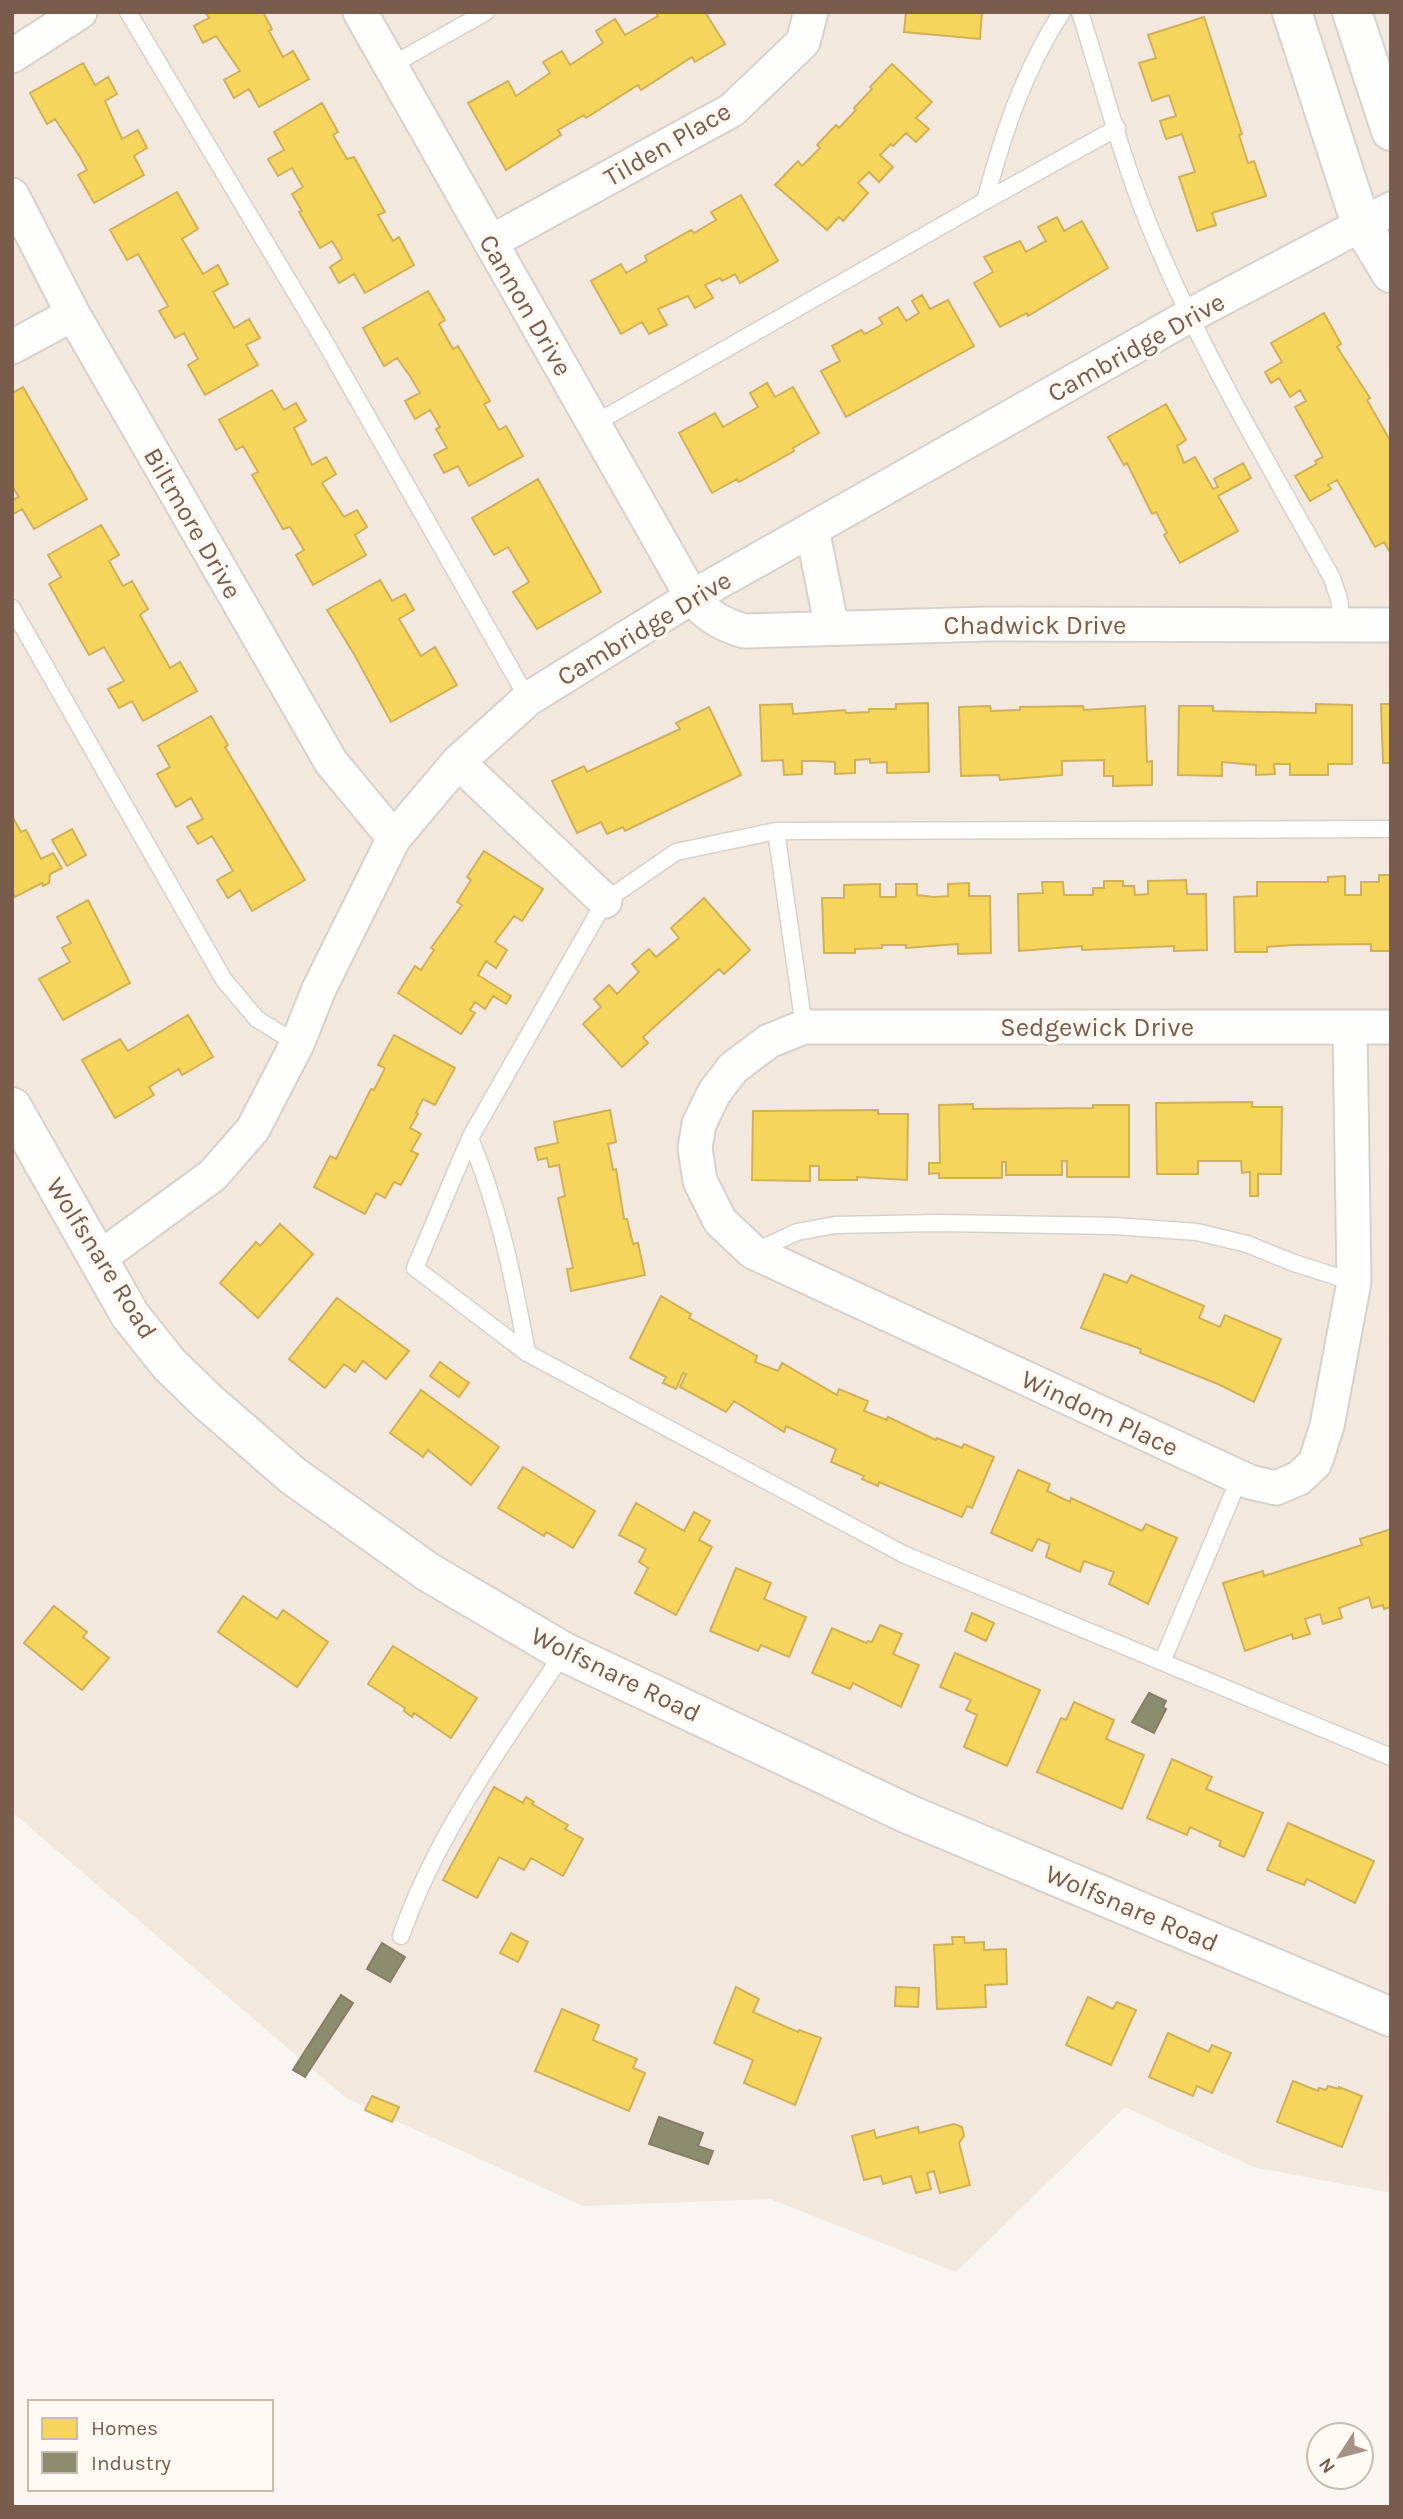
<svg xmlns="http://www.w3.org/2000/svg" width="1403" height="2519" font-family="Karla,sans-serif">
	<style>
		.residential { fill: #f2e8de }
		.homes { fill: #f6d55c; stroke: #d1b158; stroke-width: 2 }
		.industry { fill: #8c8c6e; stroke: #877e64; stroke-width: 2 }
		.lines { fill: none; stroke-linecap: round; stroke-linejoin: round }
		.service-casing { stroke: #d7d1cb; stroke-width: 19 }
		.minor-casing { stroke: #d7d1cb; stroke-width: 37 }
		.tertiary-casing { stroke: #d7d1cb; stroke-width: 42 }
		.service { stroke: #fefefd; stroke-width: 16 }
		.minor { stroke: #fefefd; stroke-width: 33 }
		.tertiary { stroke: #fefefd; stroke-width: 38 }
		.labels { text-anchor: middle; stroke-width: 7; stroke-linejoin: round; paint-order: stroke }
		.street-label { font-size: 26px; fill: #7a5c4d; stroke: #fffaf3 }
	</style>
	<rect width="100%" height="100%" fill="#f9f5f0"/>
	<path class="residential" d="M 12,12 L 1391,12 L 1391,2193 L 1253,2167 L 1125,2107 L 956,2272 L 770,2199 L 583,2206 L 346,2098 L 12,1812 Z"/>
	<path class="homes" d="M 205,12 L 263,12 L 272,29 L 269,31 L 283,57 L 293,51 L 309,79 L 259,107 L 249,89 L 234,98 L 224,80 L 240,71 L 216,36 L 203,43 L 194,26 L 209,18 Z
		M 656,12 L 705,12 L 725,44 L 695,62 L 692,57 L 641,90 L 638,85 L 586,118 L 584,115 L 558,130 L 561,135 L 506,170 L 468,103 L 508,81 L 516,96 L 550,73 L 543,62 L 562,51 L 570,65 L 603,43 L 596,31 L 615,19 L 625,35 L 658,16 Z
		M 906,12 L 982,12 L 980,39 L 904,32 Z
		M 1204,17 L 1242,134 L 1239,135 L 1248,163 L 1254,161 L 1266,196 L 1212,213 L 1216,225 L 1197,231 L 1179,177 L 1195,172 L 1184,140 L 1182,134 L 1166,139 L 1160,121 L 1176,116 L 1169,95 L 1152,101 L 1139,63 L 1156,58 L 1148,35 Z
		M 83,63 L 95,85 L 108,77 L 117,94 L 105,101 L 122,139 L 138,130 L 147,148 L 134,156 L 144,175 L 94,203 L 78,175 L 87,170 L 80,157 L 55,119 L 47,124 L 30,93 Z
		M 892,64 L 932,102 L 916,118 L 929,129 L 916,142 L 906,133 L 893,146 L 891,144 L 880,155 L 893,167 L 879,182 L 869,172 L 858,183 L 868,193 L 843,221 L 839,217 L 827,230 L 775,185 L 798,161 L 802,166 L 820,148 L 817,145 L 836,125 L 839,128 L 856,110 L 854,108 L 872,89 L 870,87 Z
		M 322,103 L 338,132 L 333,135 L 347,159 L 354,157 L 385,212 L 378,215 L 393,241 L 399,237 L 414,265 L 365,293 L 354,274 L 339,283 L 330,267 L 342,259 L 340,254 L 332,241 L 320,248 L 299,212 L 302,211 L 292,194 L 303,187 L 292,168 L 278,176 L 268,159 L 284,150 L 274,132 Z
		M 177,192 L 198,229 L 182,239 L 203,274 L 218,265 L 228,284 L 213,292 L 234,328 L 249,319 L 260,338 L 246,345 L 258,365 L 205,395 L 188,365 L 198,359 L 184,333 L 175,338 L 159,311 L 168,306 L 138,254 L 127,260 L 110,230 Z
		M 741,195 L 778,261 L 740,283 L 735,274 L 722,281 L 720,278 L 705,285 L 713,298 L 695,308 L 688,296 L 658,309 L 667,325 L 649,334 L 642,322 L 621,334 L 591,281 L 621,264 L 626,273 L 647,261 L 645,256 L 691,230 L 694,233 L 716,220 L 711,212 Z
		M 1057,217 L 1064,231 L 1082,221 L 1108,268 L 1028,316 L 1027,313 L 1000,327 L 974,283 L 993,272 L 984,257 L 1020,241 L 1026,252 L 1046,241 L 1038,227 Z
		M 428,291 L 445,320 L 439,324 L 453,349 L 458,346 L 490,401 L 484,404 L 499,430 L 506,426 L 523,456 L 469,486 L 458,466 L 444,473 L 434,455 L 447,448 L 436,429 L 440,427 L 430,410 L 415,419 L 405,401 L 420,393 L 410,376 L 397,358 L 384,366 L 363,328 Z
		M 922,295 L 930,309 L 948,300 L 974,346 L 846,417 L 821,371 L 840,361 L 832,346 L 861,330 L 865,334 L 883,324 L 879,318 L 898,307 L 906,321 L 919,313 L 912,301 Z
		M 1324,313 L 1341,344 L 1337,347 L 1370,398 L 1367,400 L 1391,442 L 1391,554 L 1384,542 L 1375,547 L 1337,480 L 1328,485 L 1331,489 L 1310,501 L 1295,476 L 1317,464 L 1315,461 L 1323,457 L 1295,407 L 1306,401 L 1300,390 L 1290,397 L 1279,378 L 1271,383 L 1265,372 L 1282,362 L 1271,343 Z
		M 767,383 L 775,397 L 793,387 L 819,433 L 793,448 L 794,451 L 739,482 L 737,479 L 712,493 L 679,433 L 715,413 L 723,427 L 758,407 L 750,393 Z
		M 23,387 L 87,499 L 34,529 L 22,509 L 12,515 L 12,500 L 19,497 L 12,486 L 12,393 Z
		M 272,390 L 284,410 L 296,403 L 306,421 L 294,428 L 312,465 L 326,457 L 336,474 L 322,483 L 344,517 L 357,510 L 367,527 L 355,535 L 366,555 L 313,585 L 296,555 L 304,550 L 290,527 L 283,529 L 252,475 L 258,472 L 243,446 L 236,450 L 219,420 Z
		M 1166,404 L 1186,440 L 1177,446 L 1184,463 L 1195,457 L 1213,489 L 1218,487 L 1214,479 L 1243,463 L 1251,478 L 1218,496 L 1238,531 L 1180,563 L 1164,535 L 1167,533 L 1156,512 L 1152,514 L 1127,463 L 1124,465 L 1108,437 Z
		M 538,479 L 601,592 L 537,629 L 513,592 L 529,582 L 508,547 L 494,555 L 472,518 Z
		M 101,525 L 119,555 L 109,561 L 123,586 L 132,581 L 148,609 L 140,615 L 170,668 L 180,662 L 197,691 L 143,721 L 132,701 L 119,708 L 108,689 L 124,681 L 104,647 L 89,655 L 49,584 L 61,577 L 48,555 Z
		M 380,580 L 392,601 L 405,594 L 414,610 L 399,619 L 421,656 L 435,647 L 457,685 L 391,722 L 354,654 L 327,610 Z
		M 928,703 L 929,772 L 887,773 L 887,762 L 870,763 L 870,759 L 855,760 L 855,773 L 835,774 L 835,762 L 817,761 L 802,761 L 802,774 L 784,775 L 783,760 L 762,761 L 760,705 L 792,704 L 793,714 L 845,710 L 846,713 L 869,712 L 869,709 L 896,709 L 896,704 Z
		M 1316,704 L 1352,705 L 1352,764 L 1328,764 L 1328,775 L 1290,775 L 1290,764 L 1274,764 L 1275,774 L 1256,775 L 1256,765 L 1222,762 L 1222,776 L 1178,775 L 1179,706 L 1213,706 L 1213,711 L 1316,713 Z
		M 1381,704 L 1391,704 L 1391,763 L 1383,763 Z
		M 990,706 L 991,711 L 1020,710 L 1020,707 L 1083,706 L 1084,710 L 1145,706 L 1147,762 L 1152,761 L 1152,785 L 1113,786 L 1113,776 L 1104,776 L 1104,760 L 1062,761 L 1062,775 L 1000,780 L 999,775 L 961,776 L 959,707 Z
		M 709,707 L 741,775 L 625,831 L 623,827 L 607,834 L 601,822 L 577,833 L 552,781 L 584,766 L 587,772 L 680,729 L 676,723 Z
		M 211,716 L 228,745 L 225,747 L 305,880 L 252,911 L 240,890 L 228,898 L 217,880 L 233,871 L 212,836 L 198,844 L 187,827 L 203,819 L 191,798 L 176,807 L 157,774 L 170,767 L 158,746 Z
		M 12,816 L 21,832 L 26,830 L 41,859 L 53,853 L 62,868 L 50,874 L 49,883 L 43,886 L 42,883 L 15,897 L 12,891 Z
		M 72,829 L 86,855 L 67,866 L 52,840 Z
		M 484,851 L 543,889 L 522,921 L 514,916 L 495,942 L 507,950 L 496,968 L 486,961 L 478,975 L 511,996 L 506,1004 L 493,996 L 485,1009 L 475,1002 L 470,1010 L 475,1013 L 461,1034 L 398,993 L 415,966 L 421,970 L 434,950 L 431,948 L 462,905 L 457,902 L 471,880 L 467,877 Z
		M 1379,875 L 1391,875 L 1391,951 L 1371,951 L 1371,944 L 1293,945 L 1267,947 L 1267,952 L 1235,952 L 1234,897 L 1257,896 L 1257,882 L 1328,882 L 1328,877 L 1345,876 L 1345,895 L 1361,895 L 1361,882 L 1379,882 Z
		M 1186,880 L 1187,894 L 1206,894 L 1207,950 L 1174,951 L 1174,946 L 1082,950 L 1082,946 L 1019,951 L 1018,894 L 1043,893 L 1042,882 L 1063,882 L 1064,895 L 1093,895 L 1093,888 L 1104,888 L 1104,881 L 1123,881 L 1123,886 L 1134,886 L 1135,895 L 1148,894 L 1148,881 Z
		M 969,883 L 969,896 L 990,896 L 991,953 L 958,954 L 958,944 L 906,948 L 906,945 L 882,945 L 882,948 L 855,949 L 855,953 L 824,953 L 822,898 L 844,898 L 844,885 L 880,884 L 880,897 L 896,897 L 896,884 L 917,884 L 917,895 L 934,897 L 948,896 L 948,884 Z
		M 704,898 L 750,950 L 724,974 L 719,969 L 643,1037 L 648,1043 L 622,1067 L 583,1024 L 601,1007 L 594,999 L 609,985 L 617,994 L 639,972 L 632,964 L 649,949 L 656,957 L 679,938 L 671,928 Z
		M 88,900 L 130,983 L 63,1020 L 39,979 L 70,962 L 62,948 L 71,943 L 57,917 Z
		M 188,1015 L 213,1057 L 182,1075 L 179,1069 L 149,1087 L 154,1095 L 115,1118 L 82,1060 L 120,1039 L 128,1051 Z
		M 394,1035 L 455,1068 L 435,1105 L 423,1099 L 416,1113 L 418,1114 L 410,1128 L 421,1134 L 411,1151 L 418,1154 L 401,1185 L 394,1182 L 385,1198 L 376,1193 L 365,1214 L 314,1187 L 330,1156 L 336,1159 L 371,1089 L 374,1090 L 385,1068 L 378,1065 Z
		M 1252,1102 L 1252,1107 L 1282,1107 L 1281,1174 L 1258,1174 L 1258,1196 L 1250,1196 L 1250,1172 L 1242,1173 L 1241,1161 L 1198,1161 L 1198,1174 L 1157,1174 L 1156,1103 Z
		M 973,1104 L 973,1109 L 1093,1108 L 1093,1105 L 1129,1105 L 1129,1177 L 1067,1177 L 1067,1161 L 1062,1161 L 1062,1175 L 1006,1175 L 1006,1162 L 1002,1162 L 1002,1178 L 939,1178 L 939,1173 L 929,1174 L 929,1163 L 940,1163 L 939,1105 Z
		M 610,1110 L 616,1142 L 608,1144 L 613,1170 L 616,1169 L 624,1219 L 627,1219 L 633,1244 L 638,1243 L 645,1275 L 571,1291 L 567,1269 L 573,1268 L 558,1198 L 565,1196 L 559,1165 L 549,1167 L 547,1158 L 538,1160 L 535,1148 L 558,1143 L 554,1122 Z
		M 878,1110 L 878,1114 L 908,1114 L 907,1180 L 857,1177 L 857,1180 L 819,1180 L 819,1166 L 810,1166 L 810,1181 L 752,1180 L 753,1111 Z
		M 280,1224 L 313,1254 L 258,1318 L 220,1283 L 256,1242 L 260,1246 Z
		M 1104,1274 L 1127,1283 L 1131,1275 L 1204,1306 L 1199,1318 L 1220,1327 L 1225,1315 L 1281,1339 L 1254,1402 L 1218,1384 L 1140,1353 L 1141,1349 L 1081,1328 Z
		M 661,1296 L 691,1314 L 689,1318 L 757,1356 L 755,1362 L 778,1371 L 782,1363 L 837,1395 L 839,1389 L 868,1401 L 864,1411 L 887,1420 L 888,1417 L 936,1440 L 937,1438 L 962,1448 L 964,1444 L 994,1457 L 972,1508 L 967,1506 L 962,1517 L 879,1482 L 878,1486 L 862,1479 L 864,1476 L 831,1462 L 836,1449 L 786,1426 L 784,1432 L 734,1401 L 726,1412 L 680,1387 L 686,1374 L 683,1373 L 676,1389 L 663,1383 L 666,1377 L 630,1358 Z
		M 337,1298 L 409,1351 L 386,1379 L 363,1361 L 355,1372 L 344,1364 L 325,1388 L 289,1359 Z
		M 440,1362 L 469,1383 L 459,1397 L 430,1376 Z
		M 421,1390 L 499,1447 L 471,1485 L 428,1450 L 423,1457 L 390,1433 Z
		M 523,1467 L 595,1511 L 573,1548 L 546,1532 L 544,1536 L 498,1508 Z
		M 1018,1470 L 1050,1484 L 1047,1491 L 1070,1502 L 1071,1498 L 1142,1531 L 1146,1524 L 1177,1538 L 1148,1604 L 1109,1584 L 1114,1572 L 1084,1561 L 1080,1572 L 1046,1557 L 1050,1544 L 1038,1539 L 1032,1551 L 991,1533 Z
		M 636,1503 L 684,1531 L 694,1512 L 710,1521 L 699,1540 L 712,1547 L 676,1615 L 635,1593 L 648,1568 L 639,1562 L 646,1549 L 619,1535 Z
		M 1391,1529 L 1391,1607 L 1384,1609 L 1383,1605 L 1372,1608 L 1369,1597 L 1339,1608 L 1342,1618 L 1323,1624 L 1320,1614 L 1305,1619 L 1310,1634 L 1293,1639 L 1292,1634 L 1245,1651 L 1223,1583 L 1263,1571 L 1264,1576 L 1362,1545 L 1360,1539 Z
		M 736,1568 L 771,1583 L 764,1599 L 806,1617 L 789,1657 L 761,1645 L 758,1651 L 710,1631 Z
		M 243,1596 L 277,1619 L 283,1610 L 328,1642 L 297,1687 L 218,1632 Z
		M 54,1606 L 87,1632 L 83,1637 L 109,1658 L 82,1690 L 24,1643 Z
		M 972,1613 L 994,1623 L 986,1641 L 965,1631 Z
		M 880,1625 L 902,1634 L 893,1654 L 919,1665 L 901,1707 L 853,1683 L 850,1689 L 812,1673 L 832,1628 L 866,1643 L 868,1641 L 872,1642 Z
		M 393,1646 L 477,1698 L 451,1738 L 414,1713 L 412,1717 L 404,1711 L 405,1708 L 368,1684 Z
		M 955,1653 L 1040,1690 L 1007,1766 L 964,1747 L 977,1715 L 966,1710 L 971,1700 L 940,1687 Z
		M 1074,1702 L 1114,1720 L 1106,1739 L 1144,1755 L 1122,1809 L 1037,1772 L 1061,1718 L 1066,1720 Z
		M 1172,1759 L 1212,1777 L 1206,1789 L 1263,1813 L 1244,1857 L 1219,1846 L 1221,1841 L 1190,1827 L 1187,1835 L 1147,1818 Z
		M 494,1787 L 523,1803 L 526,1797 L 534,1802 L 532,1804 L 568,1825 L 565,1829 L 583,1839 L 563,1876 L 531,1858 L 524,1870 L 499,1857 L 477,1898 L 443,1880 Z
		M 1288,1823 L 1374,1861 L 1355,1903 L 1307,1879 L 1304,1885 L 1267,1870 Z
		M 511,1933 L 528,1942 L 518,1962 L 500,1953 Z
		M 952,1937 L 964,1937 L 965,1943 L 984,1942 L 984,1950 L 1006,1949 L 1007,1984 L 985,1985 L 986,2007 L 937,2009 L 934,1945 L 953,1944 Z
		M 736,1987 L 759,1999 L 753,2012 L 798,2032 L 799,2030 L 821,2038 L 795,2105 L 744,2083 L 753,2060 L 714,2043 Z
		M 896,1987 L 919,1988 L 918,2007 L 895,2006 Z
		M 1088,1997 L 1113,2009 L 1117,2002 L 1136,2010 L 1111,2065 L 1066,2045 Z
		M 562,2009 L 599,2025 L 593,2040 L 637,2059 L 633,2068 L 645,2073 L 629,2111 L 535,2071 Z
		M 1168,2033 L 1209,2052 L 1212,2045 L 1231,2053 L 1212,2093 L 1197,2086 L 1193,2096 L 1149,2077 Z
		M 1293,2081 L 1318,2091 L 1319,2088 L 1326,2090 L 1328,2086 L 1339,2089 L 1339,2087 L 1362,2096 L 1342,2147 L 1277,2122 Z
		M 372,2096 L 399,2107 L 392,2122 L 365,2110 Z
		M 954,2124 L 962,2127 L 964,2136 L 959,2143 L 970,2185 L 940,2193 L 934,2171 L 927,2173 L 931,2189 L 916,2193 L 911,2176 L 883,2184 L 881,2176 L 864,2180 L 852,2136 L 874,2130 L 876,2138 L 918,2127 L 919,2133 Z"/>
	<path class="industry" d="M 1149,1693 L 1166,1701 L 1163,1707 L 1166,1709 L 1154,1733 L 1132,1722 Z
		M 382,1943 L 405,1957 L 390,1982 L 367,1969 Z
		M 341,1995 L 353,2003 L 305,2077 L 293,2070 Z
		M 659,2117 L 703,2133 L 698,2146 L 713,2151 L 708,2164 L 649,2144 Z"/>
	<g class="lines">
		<g class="service-casing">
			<path id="service" d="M 128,12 L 325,342 L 528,699
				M 1080,12 C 1102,81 1120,153 1147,220 C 1197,345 1267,461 1332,578 L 1339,599 L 1342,626
				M 392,65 L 486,12
				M 985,201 C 1003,134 1024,70 1062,12
				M 594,424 L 985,201 L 1117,128
				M 12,608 L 224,980 L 257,1019 L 297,1044
				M 1391,829 L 776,831 L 676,852 L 605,901 L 470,1138 L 415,1268 L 527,1353 L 905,1555 L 1391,1757
				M 776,831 L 804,1027
				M 470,1138 C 500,1211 513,1276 527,1353
				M 754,1252 L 797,1232 L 835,1225 L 938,1223 L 1115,1226 L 1197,1232 L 1247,1244 L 1294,1263 L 1354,1282
				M 1162,1662 L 1240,1477
				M 401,1936 C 437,1832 504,1743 564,1652"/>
		</g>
		<g class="minor-casing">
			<path id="minor" d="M 360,12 L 692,597 C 707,616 721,624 744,631 L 988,624 L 1391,625
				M 12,56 L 80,12
				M 12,195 L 73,314 L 331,762 L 394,838
				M 491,242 L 732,110 L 803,42 L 811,12
				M 12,347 L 73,314
				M 812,529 L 832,628
				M 458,762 L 605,901
				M 1350,1028 L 1354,1282 L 1327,1426 L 1315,1463 L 1299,1478 L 1276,1488 L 1250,1482 L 753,1252 L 720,1221 L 700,1181 L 695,1148 L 699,1124 L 714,1093 L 733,1068 L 769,1041 L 804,1027 L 1391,1027
				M 98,1259 L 213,1175 L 253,1129 L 297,1044 L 319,989 L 394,838 L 458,762 L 528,699 L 692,597 L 1189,316 L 1391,209"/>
		</g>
		<g class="tertiary-casing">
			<path id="tertiary" d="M 1292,12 L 1361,224 L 1391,273
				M 1352,12 L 1391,131
				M 12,1107 L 130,1315 L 169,1364 L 207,1401 L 292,1475 L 428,1572 L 564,1652 L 908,1814 L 1391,2017"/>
		</g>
		<use href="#service" class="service"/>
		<use href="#minor" class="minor"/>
		<use href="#tertiary" class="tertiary"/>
	</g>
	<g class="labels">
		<g class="street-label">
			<text transform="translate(667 144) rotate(-30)" y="9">Tilden Place</text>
			<text transform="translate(526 305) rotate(60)" y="9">Cannon Drive</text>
			<text transform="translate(1136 347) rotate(-29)" y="9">Cambridge Drive</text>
			<text transform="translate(193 523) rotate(60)" y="9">Biltmore Drive</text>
			<text x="1035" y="634">Chadwick Drive</text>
			<text transform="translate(644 628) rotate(-31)" y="9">Cambridge Drive</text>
			<text x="1097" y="1036">Sedgewick Drive</text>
			<text transform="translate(102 1258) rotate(58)" y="9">Wolfsnare Road</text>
			<text transform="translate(1100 1413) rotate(25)" y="9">Windom Place</text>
			<text transform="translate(616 1674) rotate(26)" y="9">Wolfsnare Road</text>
			<text transform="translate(1132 1908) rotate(23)" y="9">Wolfsnare Road</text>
		</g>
	</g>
	<rect width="1403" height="2519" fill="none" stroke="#7a5c4d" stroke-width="28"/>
	<rect x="28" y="2400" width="245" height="91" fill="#fffaf3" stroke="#cabbb1" stroke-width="2"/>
	<rect x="42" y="2418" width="35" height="21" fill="#f6d55c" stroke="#cabbb1" stroke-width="2"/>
	<text x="91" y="2435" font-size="21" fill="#7a5c4d">Homes</text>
	<rect x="42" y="2452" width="35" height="21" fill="#8c8c6e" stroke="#cabbb1" stroke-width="2"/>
	<text x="91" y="2470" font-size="21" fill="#7a5c4d">Industry</text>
	<g transform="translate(1340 2456) rotate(234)"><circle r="33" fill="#fffaf3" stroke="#cabbb1" stroke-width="2"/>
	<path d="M0-5L12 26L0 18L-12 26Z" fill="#a69286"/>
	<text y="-10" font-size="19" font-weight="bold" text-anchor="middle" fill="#7a5c4d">N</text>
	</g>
</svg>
